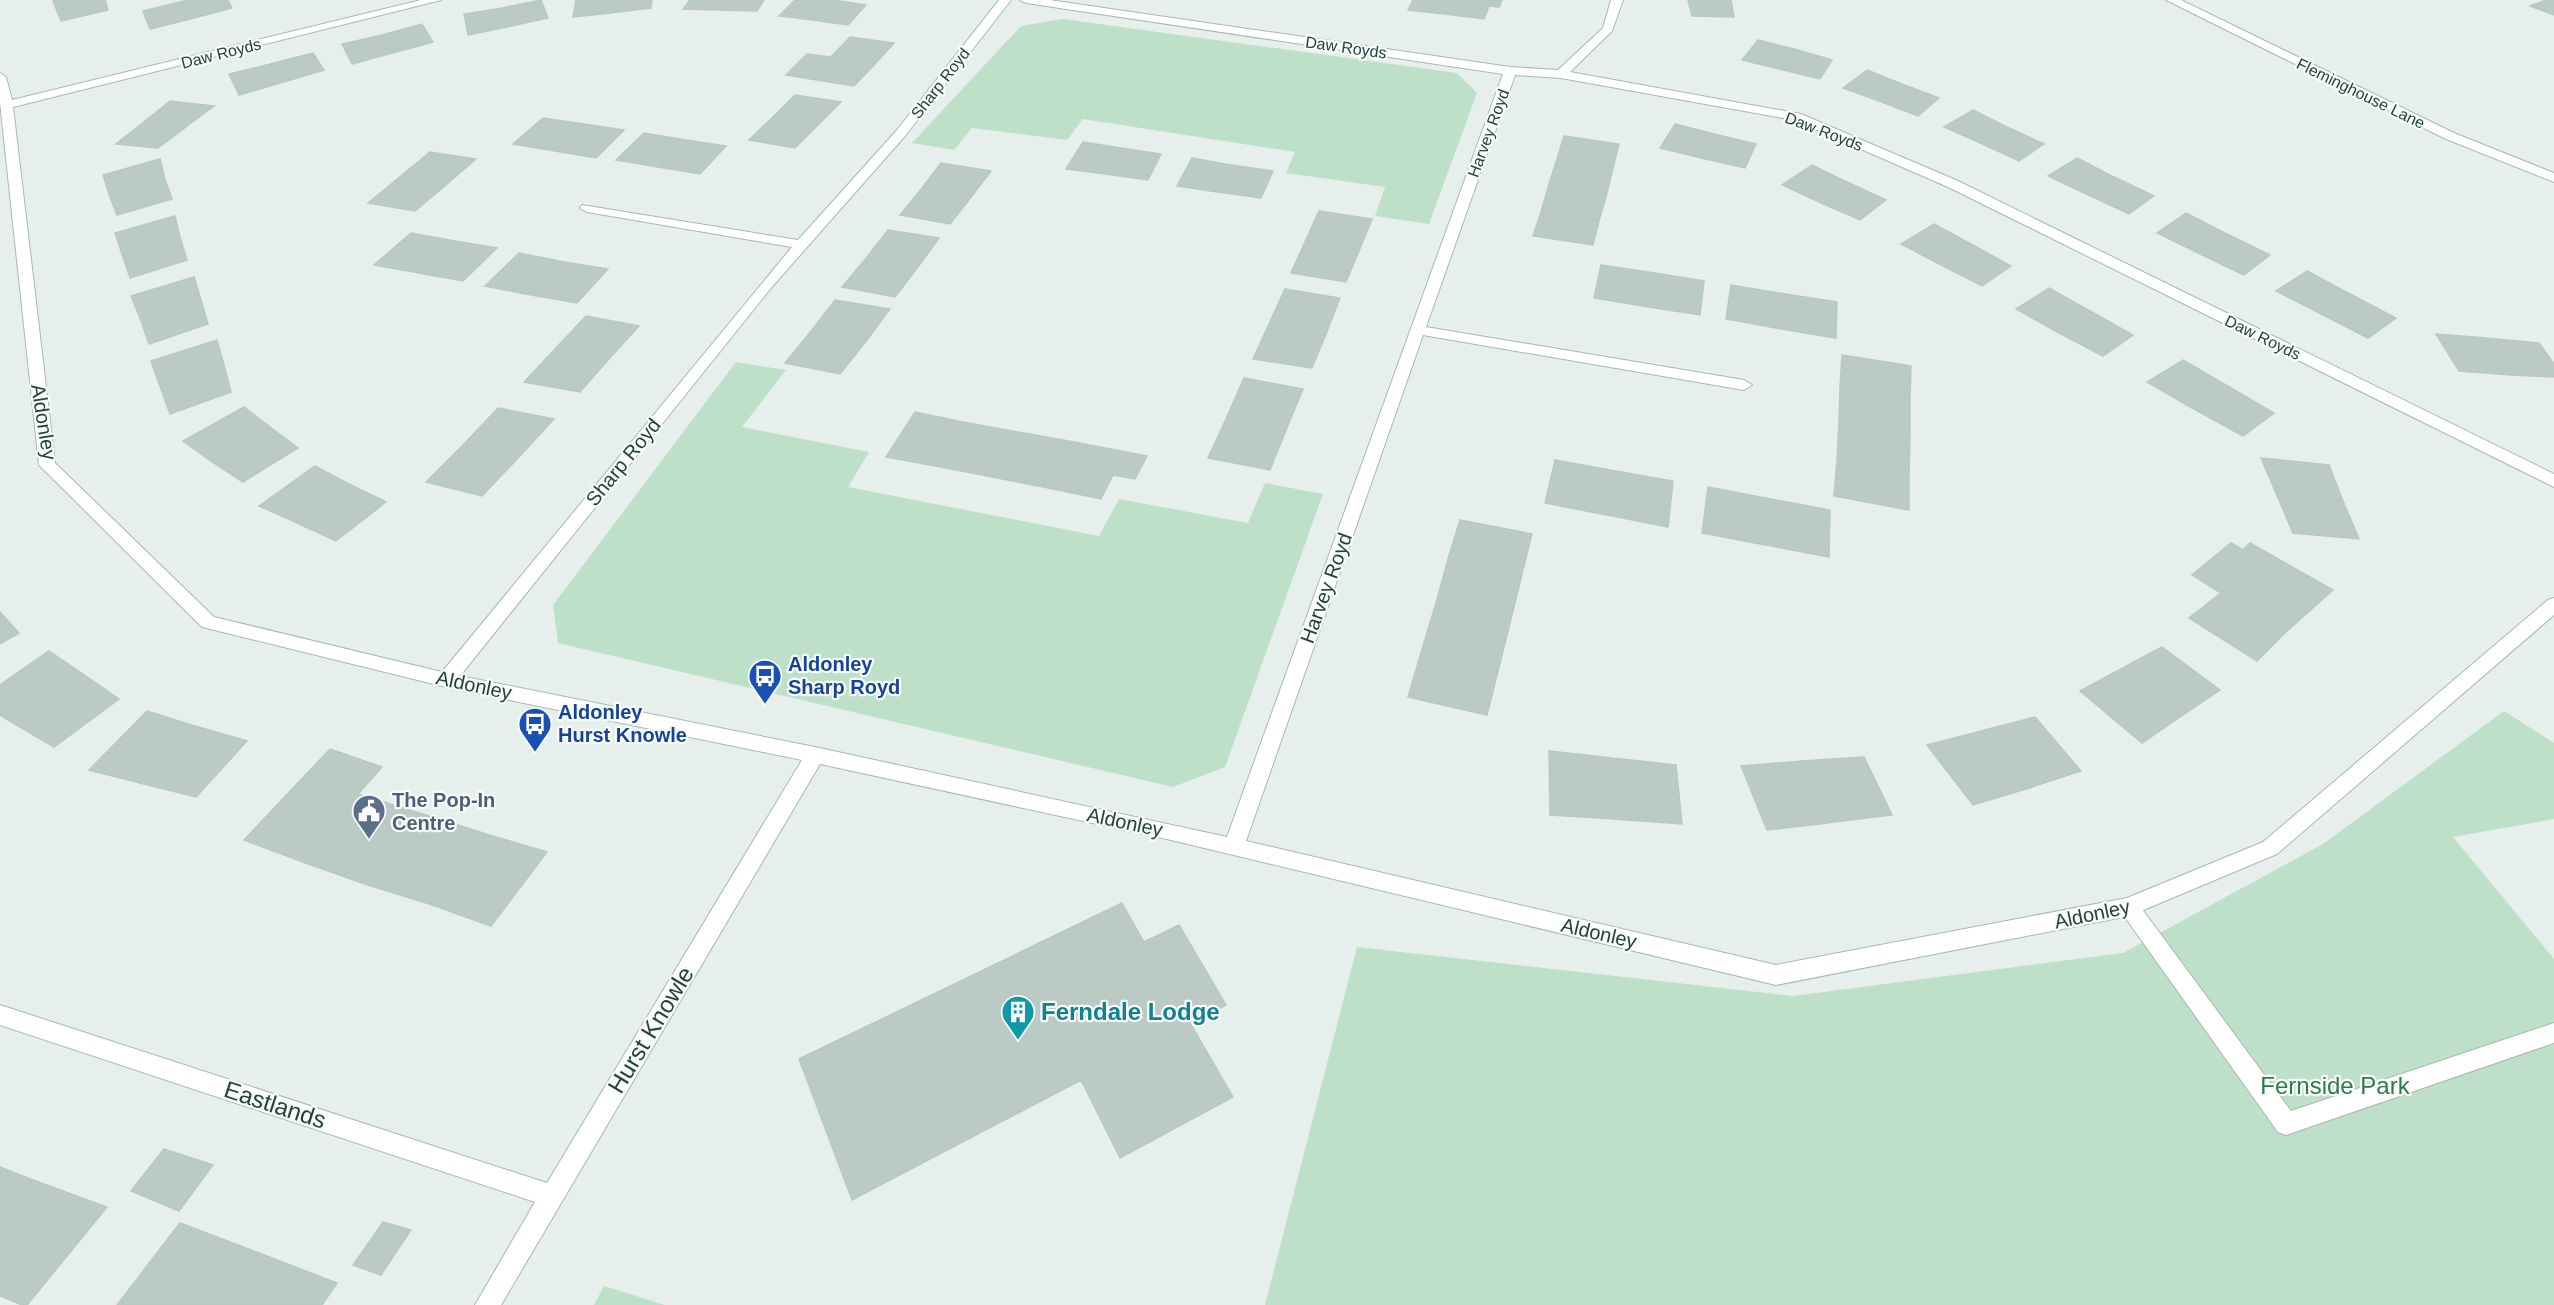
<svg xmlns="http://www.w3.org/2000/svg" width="2554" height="1305" font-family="Arial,sans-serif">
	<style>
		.green { fill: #bfe0c8 }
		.building { fill: #bbcac4; stroke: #b8c9c2; stroke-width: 1.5 }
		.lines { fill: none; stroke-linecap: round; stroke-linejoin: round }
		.lane-casing { stroke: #a8b8b2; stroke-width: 2 }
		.street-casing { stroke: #a8b8b2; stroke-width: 2 }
		.lane { fill: #fff; fill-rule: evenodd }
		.street { fill: #fff; fill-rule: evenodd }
		.labels { text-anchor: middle; stroke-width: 4.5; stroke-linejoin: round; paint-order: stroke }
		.far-street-label { font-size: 16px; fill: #24423a; stroke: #f7fbf9 }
		.street-label { font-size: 20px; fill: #24423a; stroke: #f7fbf9 }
		.transit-label { font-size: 20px; font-weight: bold; fill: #164399; stroke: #f7fbf9; text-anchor: start }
		.service-label { font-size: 20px; font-weight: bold; fill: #4e5e75; stroke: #f7fbf9; text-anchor: start }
		.near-culture-label { font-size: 24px; font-weight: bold; fill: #0d838f; stroke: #f7fbf9; text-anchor: start }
		.near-street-label { font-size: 24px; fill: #24423a; stroke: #f7fbf9 }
		.near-park-label { font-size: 24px; fill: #2d7a4b; stroke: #f7fbf9 }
	</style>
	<rect width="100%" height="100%" fill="#e6efeb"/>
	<path class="green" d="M 1063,19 L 1457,73 L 1477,93 L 1429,224 L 1375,216 L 1385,187 L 1286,173 L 1295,152 L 1083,119 L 1067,140 L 972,128 L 954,150 L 912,143 L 1021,26 Z
		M 736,362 L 786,370 L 742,427 L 869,452 L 848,487 L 1099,536 L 1119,499 L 1248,523 L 1265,483 L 1323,494 L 1225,767 L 1173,787 L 558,643 L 553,605 Z
		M 2504,711 L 2554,743 L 2554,819 L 2453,837 L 2554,959 L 2554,1305 L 1265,1305 L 1357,947 L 1793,996 L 2123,953 L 2323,844 Z
		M 604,1286 L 665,1305 L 594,1305 Z"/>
	<path class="building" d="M 53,0 L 82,0 L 55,6 Z
		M 82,0 L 105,0 L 108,10 L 61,21 L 55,6 Z
		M 190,0 L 228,0 L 232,8 L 190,19 L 184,1 Z
		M 541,0 L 548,18 L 507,27 L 502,8 Z
		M 576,0 L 613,0 L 611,13 L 573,17 Z
		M 613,0 L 652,0 L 651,8 L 611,13 Z
		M 690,0 L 726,0 L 718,10 L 683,9 Z
		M 726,0 L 764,0 L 757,11 L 718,10 Z
		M 795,0 L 832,0 L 812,20 L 779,16 Z
		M 832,0 L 833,0 L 866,5 L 848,25 L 812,20 Z
		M 1413,0 L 1450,0 L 1444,14 L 1408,10 Z
		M 1450,0 L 1502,0 L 1499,7 L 1489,6 L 1484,19 L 1444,14 Z
		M 1688,0 L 1731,0 L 1734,17 L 1692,16 Z
		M 2546,0 L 2554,0 L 2554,15 L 2530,6 Z
		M 184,1 L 190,19 L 150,29 L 143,11 Z
		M 502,8 L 507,27 L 468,35 L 464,14 Z
		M 422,24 L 433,42 L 392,53 L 382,35 Z
		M 382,35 L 392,53 L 352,64 L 342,44 Z
		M 850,37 L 894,43 L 875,64 L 831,57 Z
		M 1758,40 L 1794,49 L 1779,69 L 1742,60 Z
		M 1794,49 L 1832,60 L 1820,79 L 1779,69 Z
		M 313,53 L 324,70 L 280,83 L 270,64 Z
		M 807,54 L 831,57 L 875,64 L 854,86 L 786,75 Z
		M 270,64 L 280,83 L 239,95 L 229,74 Z
		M 1867,70 L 1902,84 L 1879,101 L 1843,88 Z
		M 1902,84 L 1939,98 L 1918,116 L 1879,101 Z
		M 795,95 L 841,102 L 819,124 L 774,116 Z
		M 170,101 L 214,106 L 187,126 L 144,122 Z
		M 1973,110 L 2007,127 L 1980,143 L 1944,127 Z
		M 774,116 L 819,124 L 795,148 L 749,140 Z
		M 543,118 L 584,124 L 555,151 L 513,144 Z
		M 144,122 L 187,126 L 158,148 L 116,144 Z
		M 584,124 L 624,130 L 596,158 L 555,151 Z
		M 1675,124 L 1714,134 L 1701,158 L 1660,148 Z
		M 2007,127 L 2044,144 L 2019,161 L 1980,143 Z
		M 644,133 L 686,140 L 658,167 L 616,160 Z
		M 1714,134 L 1756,144 L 1745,168 L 1701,158 Z
		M 1564,136 L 1619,144 L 1613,168 L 1557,159 Z
		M 686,140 L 726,146 L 700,174 L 658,167 Z
		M 1083,142 L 1121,148 L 1105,174 L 1066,169 Z
		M 1121,148 L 1161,154 L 1148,180 L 1105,174 Z
		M 430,152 L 476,159 L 447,184 L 401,176 Z
		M 1192,158 L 1231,165 L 1217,192 L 1177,186 Z
		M 2077,158 L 2114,177 L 2086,194 L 2048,176 Z
		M 160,159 L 165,179 L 109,194 L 103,175 Z
		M 1557,159 L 1613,168 L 1607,193 L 1549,184 Z
		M 941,163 L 991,171 L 972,196 L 922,188 Z
		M 1231,165 L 1273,171 L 1261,198 L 1217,192 Z
		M 1812,165 L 1847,182 L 1819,202 L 1782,185 Z
		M 401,176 L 447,184 L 415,211 L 368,203 Z
		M 2114,177 L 2154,196 L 2129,214 L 2086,194 Z
		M 165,179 L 172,199 L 117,215 L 109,194 Z
		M 1847,182 L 1886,200 L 1860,220 L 1819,202 Z
		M 1549,184 L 1607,193 L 1599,221 L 1541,212 Z
		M 922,188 L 972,196 L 950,224 L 900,215 Z
		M 1319,211 L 1372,219 L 1359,251 L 1305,242 Z
		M 1541,212 L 1599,221 L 1593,245 L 1533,236 Z
		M 2186,213 L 2227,234 L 2198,253 L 2157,233 Z
		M 175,216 L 180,237 L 122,254 L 115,233 Z
		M 1934,224 L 1971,244 L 1939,264 L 1901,244 Z
		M 888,230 L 939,238 L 918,267 L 867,257 Z
		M 411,233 L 455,241 L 419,273 L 374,265 Z
		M 2227,234 L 2270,255 L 2244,275 L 2198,253 Z
		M 180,237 L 187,260 L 130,278 L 122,254 Z
		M 455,241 L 497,248 L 463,281 L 419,273 Z
		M 1305,242 L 1359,251 L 1346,282 L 1291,273 Z
		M 1971,244 L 2011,266 L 1982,286 L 1939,264 Z
		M 519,253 L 564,262 L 531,295 L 485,286 Z
		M 867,257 L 918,267 L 895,297 L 842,287 Z
		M 564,262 L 608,269 L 577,303 L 531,295 Z
		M 1601,265 L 1654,273 L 1648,307 L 1594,298 Z
		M 2307,271 L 2350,294 L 2319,313 L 2276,291 Z
		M 1654,273 L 1704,281 L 1700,315 L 1648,307 Z
		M 194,277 L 201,300 L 140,318 L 131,296 Z
		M 1731,285 L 1785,294 L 1782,329 L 1726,319 Z
		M 2049,288 L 2090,311 L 2057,332 L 2016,309 Z
		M 1285,289 L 1340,298 L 1326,334 L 1269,324 Z
		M 1785,294 L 1837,302 L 1836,338 L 1782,329 Z
		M 2350,294 L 2396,318 L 2368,338 L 2319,313 Z
		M 201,300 L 208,324 L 149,344 L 140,318 Z
		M 835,300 L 890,309 L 867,340 L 812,330 Z
		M 2090,311 L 2133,335 L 2103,356 L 2057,332 Z
		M 586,316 L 639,326 L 609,359 L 555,349 Z
		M 1269,324 L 1326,334 L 1312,368 L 1253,359 Z
		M 812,330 L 867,340 L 840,374 L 785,363 Z
		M 2436,334 L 2486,338 L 2510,375 L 2459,371 Z
		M 2486,338 L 2539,343 L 2554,364 L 2554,377 L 2510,375 Z
		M 217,340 L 224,365 L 160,386 L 151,361 Z
		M 555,349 L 609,359 L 580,392 L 524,382 Z
		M 1842,355 L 1911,366 L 1910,398 L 1840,387 Z
		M 2183,360 L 2226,385 L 2192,408 L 2147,382 Z
		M 224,365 L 231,392 L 170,414 L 160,386 Z
		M 1244,378 L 1303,389 L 1286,430 L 1226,419 Z
		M 2226,385 L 2274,413 L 2243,436 L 2192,408 Z
		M 1840,387 L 1910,398 L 1910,434 L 1839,422 Z
		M 244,407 L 270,427 L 211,461 L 183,441 Z
		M 498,408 L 554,419 L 520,456 L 464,444 Z
		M 915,412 L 963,422 L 935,466 L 886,457 Z
		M 1226,419 L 1286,430 L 1270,470 L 1208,458 Z
		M 963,422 L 1018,432 L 992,477 L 935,466 Z
		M 1839,422 L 1910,434 L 1909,475 L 1837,461 Z
		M 270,427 L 298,448 L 243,482 L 211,461 Z
		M 1018,432 L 1069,441 L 1043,487 L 992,477 Z
		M 1069,441 L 1147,456 L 1135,479 L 1113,475 L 1101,499 L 1043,487 Z
		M 464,444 L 520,456 L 482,496 L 426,482 Z
		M 2261,458 L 2329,465 L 2343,501 L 2276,493 Z
		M 1555,460 L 1616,471 L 1607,515 L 1545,503 Z
		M 1837,461 L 1909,475 L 1909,510 L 1834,496 Z
		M 315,466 L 349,484 L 295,522 L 259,506 Z
		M 1616,471 L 1673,481 L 1668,527 L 1607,515 Z
		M 349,484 L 386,502 L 336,541 L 295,522 Z
		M 1708,487 L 1771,499 L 1766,545 L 1702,533 Z
		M 2276,493 L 2343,501 L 2359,539 L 2293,533 Z
		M 1771,499 L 1830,510 L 1829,557 L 1766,545 Z
		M 1460,520 L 1532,534 L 1522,574 L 1448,559 Z
		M 2231,543 L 2243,550 L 2250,543 L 2333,590 L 2285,633 L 2192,575 Z
		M 1448,559 L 1522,574 L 1511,619 L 1436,603 Z
		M 2221,593 L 2285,633 L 2257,661 L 2189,618 Z
		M 1436,603 L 1511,619 L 1498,671 L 1421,653 Z
		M 0,612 L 19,633 L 0,644 Z
		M 2162,647 L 2220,690 L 2180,717 L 2121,669 Z
		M 49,651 L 83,674 L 13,723 L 0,715 L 0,685 Z
		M 1421,653 L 1498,671 L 1487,715 L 1408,697 Z
		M 2121,669 L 2180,717 L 2142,743 L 2080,691 Z
		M 83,674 L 119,699 L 54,747 L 13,723 Z
		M 147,711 L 195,726 L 140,783 L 89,770 Z
		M 2035,717 L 2081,771 L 2026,789 L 1981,731 Z
		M 195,726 L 247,741 L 196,797 L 140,783 Z
		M 1981,731 L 2026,789 L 1973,805 L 1927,745 Z
		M 330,749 L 382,767 L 358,794 L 371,798 L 311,865 L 244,840 Z
		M 1549,751 L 1612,758 L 1614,819 L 1550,815 Z
		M 1864,757 L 1892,815 L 1827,823 L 1802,761 Z
		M 1612,758 L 1676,765 L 1682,824 L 1614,819 Z
		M 1802,761 L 1827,823 L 1767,830 L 1741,766 Z
		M 371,798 L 426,815 L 368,885 L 311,865 Z
		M 426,815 L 486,834 L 429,904 L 368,885 Z
		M 486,834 L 547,852 L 491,926 L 429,904 Z
		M 1122,903 L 1144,942 L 1179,925 L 1226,1005 L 1190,1023 L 1233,1097 L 1120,1158 L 1081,1080 L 852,1200 L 799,1059 Z
		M 164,1149 L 213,1165 L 179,1211 L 131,1191 Z
		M 0,1167 L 33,1180 L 0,1219 Z
		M 33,1180 L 107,1207 L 27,1305 L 22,1305 L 0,1296 L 0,1219 Z
		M 383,1222 L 411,1230 L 381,1275 L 353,1265 Z
		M 180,1223 L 259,1253 L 220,1305 L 117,1305 Z
		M 259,1253 L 337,1283 L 322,1305 L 220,1305 Z"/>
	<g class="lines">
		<g class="lane-casing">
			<path id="lane" d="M 2129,898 L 2136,901 L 2291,1111 L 2554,1023 L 2554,1043 L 2286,1135 L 2278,1132 L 2122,913 L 2119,907 L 2122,901 Z"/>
		</g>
		<g class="street-casing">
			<path id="street" d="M 421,0 L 441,0 L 13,107 L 55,463 L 214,617 L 442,672 L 792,247 L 587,212 L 580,208 L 582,205 L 798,240 L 897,130 L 999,0 L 1011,0 L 905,136 L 771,288 L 460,676 L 815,747 L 1227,837 L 1503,74 L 1026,3 L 1020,0 L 1049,0 L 1510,67 L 1558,70 L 1603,28 L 1611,0 L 1623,0 L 1612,31 L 1570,72 L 1801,114 L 1958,181 L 2554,474 L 2554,487 L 1948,187 L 1794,120 L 1561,78 L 1515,75 L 1426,327 L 1744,380 L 1752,385 L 1744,390 L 1423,335 L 1246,841 L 1776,965 L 2127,898 L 2263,842 L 2548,600 L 2554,598 L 2554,615 L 2277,854 L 2129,916 L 1776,985 L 1171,840 L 820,764 L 501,1305 L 475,1305 L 535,1202 L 0,1025 L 0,1005 L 547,1183 L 802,760 L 446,687 L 202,627 L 39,465 L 0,102 L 0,73 L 6,77 L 12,100 Z
				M 2166,0 L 2181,0 L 2454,133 L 2554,173 L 2554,182 L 2446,139 Z"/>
		</g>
		<use href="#lane" class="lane"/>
		<use href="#street" class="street"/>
	</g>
	<defs>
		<g id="bus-pin" transform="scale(1.725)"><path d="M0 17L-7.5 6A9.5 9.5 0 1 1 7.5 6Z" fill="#1a4fb4" stroke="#f7fbf9"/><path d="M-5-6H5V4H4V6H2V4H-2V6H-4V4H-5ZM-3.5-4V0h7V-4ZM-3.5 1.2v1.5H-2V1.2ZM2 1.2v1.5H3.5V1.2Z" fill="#fff"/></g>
		<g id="civic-pin" transform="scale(1.725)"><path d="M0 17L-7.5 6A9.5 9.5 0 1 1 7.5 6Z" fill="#5c6f8a" stroke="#f7fbf9"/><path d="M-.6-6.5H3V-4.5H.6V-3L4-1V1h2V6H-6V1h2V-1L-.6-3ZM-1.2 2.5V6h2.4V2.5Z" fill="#fff"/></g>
		<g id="building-pin" transform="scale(1.725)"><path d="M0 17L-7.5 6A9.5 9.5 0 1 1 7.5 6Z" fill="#0f9aa8" stroke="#f7fbf9"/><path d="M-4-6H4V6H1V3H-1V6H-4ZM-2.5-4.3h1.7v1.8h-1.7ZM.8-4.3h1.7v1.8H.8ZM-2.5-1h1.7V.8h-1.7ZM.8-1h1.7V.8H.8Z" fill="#fff"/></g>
	</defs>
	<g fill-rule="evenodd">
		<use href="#bus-pin" x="765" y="676"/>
		<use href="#bus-pin" x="535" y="724"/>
		<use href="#civic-pin" x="369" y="811"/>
		<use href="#building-pin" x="1018" y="1012"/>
	</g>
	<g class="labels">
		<g class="far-street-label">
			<text transform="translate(1346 47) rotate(8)" y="6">Daw Royds</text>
			<text transform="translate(221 53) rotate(-14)" y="6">Daw Royds</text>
			<text transform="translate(940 83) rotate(-52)" y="6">Sharp Royd</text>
			<text transform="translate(2361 93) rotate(26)" y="6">Fleminghouse Lane</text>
			<text transform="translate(1824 131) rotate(21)" y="6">Daw Royds</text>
			<text transform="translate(1488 133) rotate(-70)" y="6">Harvey Royd</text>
			<text transform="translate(2263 337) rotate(26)" y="6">Daw Royds</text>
		</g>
		<g class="street-label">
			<text transform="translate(44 422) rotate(81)" y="7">Aldonley</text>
			<text transform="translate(623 462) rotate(-51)" y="7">Sharp Royd</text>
			<text transform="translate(1326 588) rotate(-70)" y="7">Harvey Royd</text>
			<text transform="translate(474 685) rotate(12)" y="7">Aldonley</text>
			<text transform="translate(1125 822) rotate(12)" y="7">Aldonley</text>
			<text transform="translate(2092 914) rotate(-12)" y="7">Aldonley</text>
			<text transform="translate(1599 933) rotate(13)" y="7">Aldonley</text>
		</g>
		<g class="transit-label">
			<text x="788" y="671">Aldonley<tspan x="788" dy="23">Sharp Royd</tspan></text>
			<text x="558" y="719">Aldonley<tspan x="558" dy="23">Hurst Knowle</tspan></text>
		</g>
		<g class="service-label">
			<text x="392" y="807">The Pop-In<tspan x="392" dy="23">Centre</tspan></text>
		</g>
		<g class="near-culture-label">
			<text x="1041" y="1020">Ferndale Lodge</text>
		</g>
		<g class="near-street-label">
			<text transform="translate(651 1030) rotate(-59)" y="8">Hurst Knowle</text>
			<text transform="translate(275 1105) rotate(18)" y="8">Eastlands</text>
		</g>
		<g class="near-park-label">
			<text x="2335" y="1094">Fernside Park</text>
		</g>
	</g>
</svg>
